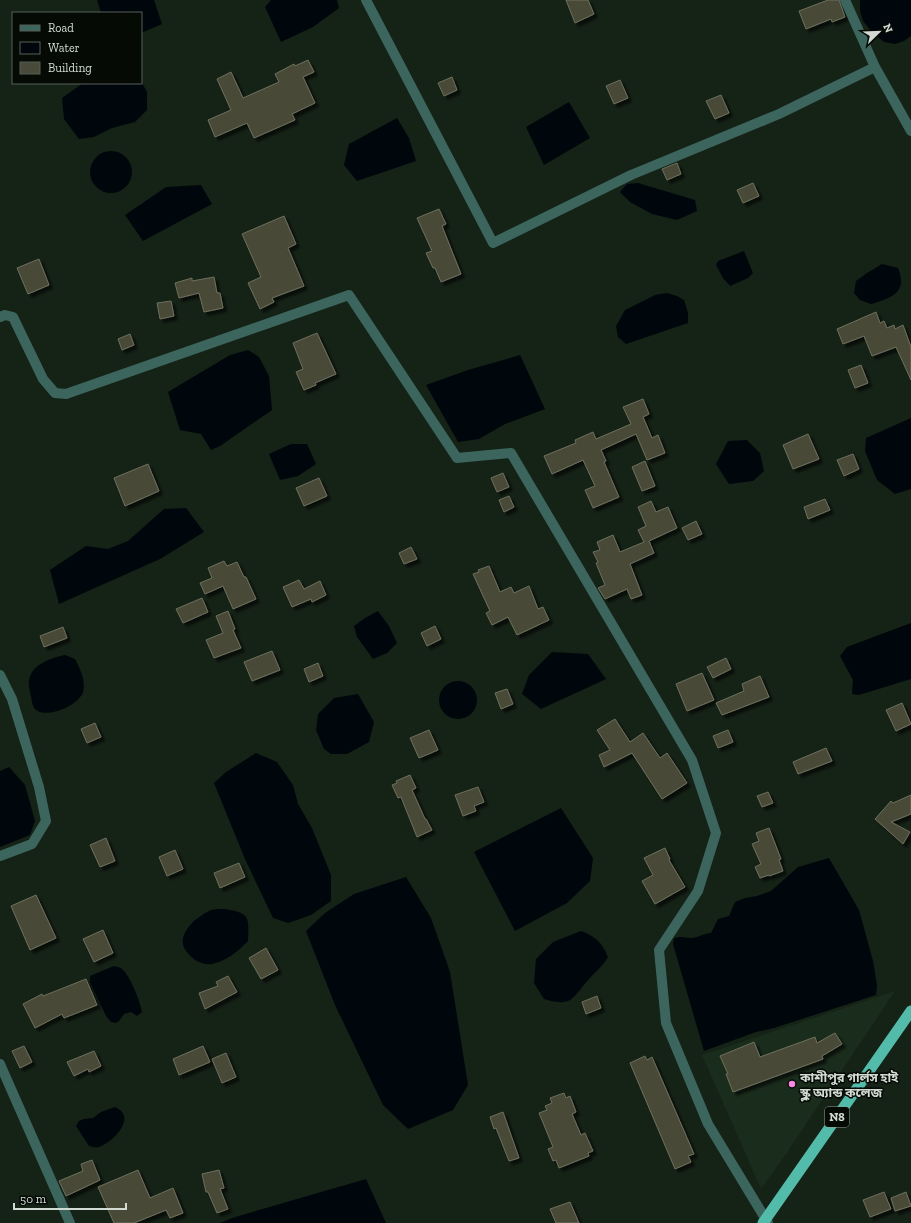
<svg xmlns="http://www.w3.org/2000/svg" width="911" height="1223" font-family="'Zilla Slab','Noto Sans Bengali',serif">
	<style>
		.built { fill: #1a2c1c; fill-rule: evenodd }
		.water { fill: #00070c }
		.building { fill: #494a39; stroke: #6e705d; filter: url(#shadow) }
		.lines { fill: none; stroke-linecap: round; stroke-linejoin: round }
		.minor { stroke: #3c655e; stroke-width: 10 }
		.trunk { stroke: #53bbaa; stroke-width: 11 }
		.poi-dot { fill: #fb87e6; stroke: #050a05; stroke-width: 1.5 }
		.labels { text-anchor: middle; stroke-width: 3; stroke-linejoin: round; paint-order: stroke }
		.shield { fill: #050a05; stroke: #949c95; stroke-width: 1 }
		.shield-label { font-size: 12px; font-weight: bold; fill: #d2dbd3 }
		.poi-label { font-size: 13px; font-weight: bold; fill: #d2dbd3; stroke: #050a05; text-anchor: start }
	</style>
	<defs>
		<filter id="shadow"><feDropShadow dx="3.5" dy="3.5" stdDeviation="1" flood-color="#0009"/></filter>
	</defs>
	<rect width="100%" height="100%" fill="#152216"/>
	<path class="built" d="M 895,991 L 784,1157 L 761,1189 L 702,1055 ZM 835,1033 L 842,1044 L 830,1051 L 823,1040 ZM 815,1037 L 782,1073 L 774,1052 ZM 754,1042 L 761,1058 L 720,1056 ZM 765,1060 L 733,1092 L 727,1074 Z"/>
	<path class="water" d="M 97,0 L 154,0 L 162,24 L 141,33 L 141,13 L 101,13 Z
		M 271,0 L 337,0 L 339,8 L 313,27 L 281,42 L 265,7 Z
		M 860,0 L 911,0 L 911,36 L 904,41 L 895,44 L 884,42 L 872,32 L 863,21 L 860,11 Z
		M 141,81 L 147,92 L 147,110 L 135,122 L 112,128 L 94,137 L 79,139 L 64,119 L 62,98 L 83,83 L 141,83 Z
		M 569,102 L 590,138 L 544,165 L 526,127 Z
		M 397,118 L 409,138 L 416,161 L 357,181 L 344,165 L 349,144 Z
		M90 172a21 21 0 1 1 42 0a21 21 0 1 1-42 0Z
		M 638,183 L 695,200 L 697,211 L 677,220 L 652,214 L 630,202 L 620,192 L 627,184 Z
		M 201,185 L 212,204 L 143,241 L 125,215 L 166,187 Z
		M 744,251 L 753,273 L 748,278 L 730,286 L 723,278 L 716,265 L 718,261 Z
		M 882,264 L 898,268 C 908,292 892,298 871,304 L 860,300 L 854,293 L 856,281 L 867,273 Z
		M 667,293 L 677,296 L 684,300 L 688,313 L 688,323 L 626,344 L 618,337 L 616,326 L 625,310 L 655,295 Z
		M 248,350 L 259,357 L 269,376 L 272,410 L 220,446 L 211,450 L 201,434 L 180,430 L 168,392 L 230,355 Z
		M 520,355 L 545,409 L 505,424 L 479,439 L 458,442 L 426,385 L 468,370 Z
		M 911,418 L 911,489 L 895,494 L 877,480 L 865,451 L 866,438 Z
		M 747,440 L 760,453 L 764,471 L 753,481 L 729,484 L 716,464 L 728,441 Z
		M 291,444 L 307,444 L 316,464 L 298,476 L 280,480 L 269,454 Z
		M 186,508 L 204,532 L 160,559 L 59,604 L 50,570 L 86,546 L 108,549 L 128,541 L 164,509 Z
		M 378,611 L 389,626 L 397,643 L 387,653 L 373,659 L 357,637 L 354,626 L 365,618 Z
		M 911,623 L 911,679 L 859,695 L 852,694 L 853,680 L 840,656 L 847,647 Z
		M 552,652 L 588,654 L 606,679 L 541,709 L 522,694 L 529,675 Z
		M 65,655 L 75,659 C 80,669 86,680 83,692 C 79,705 48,719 36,710 C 32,707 32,700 31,696 C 30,691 28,685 29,680 C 32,664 51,658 65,655 Z
		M439 700a19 19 0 1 1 38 0a19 19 0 1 1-38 0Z
		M 358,694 L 374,722 L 369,742 L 347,754 L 331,754 L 324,749 L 316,730 L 318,714 L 334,698 Z
		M 256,753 L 277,762 L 293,785 L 298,804 L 312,828 L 331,875 L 331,901 L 311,915 L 288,923 L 273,918 L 245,859 L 214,783 L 226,772 Z
		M 9,767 L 25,785 L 35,821 L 30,835 L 0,847 L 0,771 Z
		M 561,808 L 593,858 L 590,881 L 567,903 L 515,931 L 474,852 Z
		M 829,858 L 859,910 L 873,961 L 877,985 L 876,995 L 774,1028 L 756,1032 L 704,1051 L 673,944 L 674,938 C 683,936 684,938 691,938 C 698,938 704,933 711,933 L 718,919 L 729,916 L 735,902 L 745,898 L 757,896 L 771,891 L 798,867 Z
		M 406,877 L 431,918 L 450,972 L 468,1085 L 453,1110 L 408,1129 L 383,1105 L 335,1005 L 306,931 L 325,913 L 354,894 Z
		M 224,909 C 250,913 249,916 248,941 C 238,951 227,961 212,964 C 206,965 199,963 194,959 C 178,947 180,935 194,921 C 198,918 204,913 209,911 C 213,909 220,909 224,909 Z
		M 581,931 C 596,937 602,942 608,957 C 603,966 596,971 590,978 C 572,997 574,1008 544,999 L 534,983 L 536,959 L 553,942 Z
		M 114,966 C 116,967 119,967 121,968 C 130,975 140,1001 142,1012 L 137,1016 L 131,1012 L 124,1014 L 119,1021 L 116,1023 L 111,1022 L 106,1016 L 90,982 L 90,976 Z
		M 115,1107 C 138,1117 113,1142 99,1147 C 96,1148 92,1147 89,1146 L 76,1126 L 79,1121 L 84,1119 L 93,1118 L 101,1112 Z
		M 366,1179 L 386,1223 L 220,1223 L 232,1218 Z"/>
	<path class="building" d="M 566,0 L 588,0 L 594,14 L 575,23 Z
		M 828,0 L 839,0 L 845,17 L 832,22 L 831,19 L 806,29 L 799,11 Z
		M 308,60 L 314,72 L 303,77 L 315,103 L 292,114 L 295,120 L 254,138 L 247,123 L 215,137 L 208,120 L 231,110 L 217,79 L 231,72 L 243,98 L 279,82 L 275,74 L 294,64 L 295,66 Z
		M 452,77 L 457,90 L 444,96 L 438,83 Z
		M 620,80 L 628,98 L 614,104 L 606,86 Z
		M 721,95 L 729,113 L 715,119 L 706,101 Z
		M 677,163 L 681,174 L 667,180 L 662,169 Z
		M 753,183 L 759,196 L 743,203 L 737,190 Z
		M 439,209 L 446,224 L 442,226 L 461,274 L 441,282 L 435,268 L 433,268 L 426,253 L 432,251 L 417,218 Z
		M 284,216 L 296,244 L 288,248 L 304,286 L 272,298 L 274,302 L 260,309 L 248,283 L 261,277 L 242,234 Z
		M 39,259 L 49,285 L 28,294 L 17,268 Z
		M 214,277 L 217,293 L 220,293 L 223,308 L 204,312 L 199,293 L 179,298 L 175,283 L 192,278 L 192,281 Z
		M 171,301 L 174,316 L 160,319 L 157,303 Z
		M 876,312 L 880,323 L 884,321 L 887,328 L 894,325 L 895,329 L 903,325 L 911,347 L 911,380 L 896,347 L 872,356 L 864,336 L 843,344 L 837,329 Z
		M 317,333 L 336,374 L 315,383 L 316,385 L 304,390 L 296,372 L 303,369 L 293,343 Z
		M 130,334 L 134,345 L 122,350 L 118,339 Z
		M 861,365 L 868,383 L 855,388 L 848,370 Z
		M 643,399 L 649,414 L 643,417 L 652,438 L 658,435 L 665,453 L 647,460 L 636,434 L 601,450 L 606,461 L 604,462 L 619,497 L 593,508 L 585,490 L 595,486 L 583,460 L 552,474 L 544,456 L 576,443 L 575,440 L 593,432 L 596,439 L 631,424 L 623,407 Z
		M 808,434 L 819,459 L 793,469 L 783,445 Z
		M 853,454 L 859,469 L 844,476 L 837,460 Z
		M 645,461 L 655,486 L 642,491 L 632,467 Z
		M 148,464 L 159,491 L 125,506 L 114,478 Z
		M 503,473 L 509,487 L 497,492 L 491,478 Z
		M 319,478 L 327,496 L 304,506 L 296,488 Z
		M 509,496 L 514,507 L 504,512 L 499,500 Z
		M 825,499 L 830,510 L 808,519 L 804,507 Z
		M 651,501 L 656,512 L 668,507 L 677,528 L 649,541 L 654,553 L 630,564 L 642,595 L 631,599 L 627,589 L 605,599 L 598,588 L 605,585 L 596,563 L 598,562 L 593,552 L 600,550 L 597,542 L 613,535 L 620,552 L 644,542 L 638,530 L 646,526 L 638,507 Z
		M 696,521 L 702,534 L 688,540 L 682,528 Z
		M 411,547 L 417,559 L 404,564 L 399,553 Z
		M 224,561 L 227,566 L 237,562 L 244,577 L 246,577 L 256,599 L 233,609 L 223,586 L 205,594 L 200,583 L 212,578 L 208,568 Z
		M 489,566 L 500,592 L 511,587 L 514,593 L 529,586 L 538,609 L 543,607 L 549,620 L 517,635 L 508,617 L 492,625 L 486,613 L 490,611 L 473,574 L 479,572 L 478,570 Z
		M 299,580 L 304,589 L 320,581 L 326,595 L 312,602 L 311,599 L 292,607 L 283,587 Z
		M 202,598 L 208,612 L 183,623 L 176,609 Z
		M 228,611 L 235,629 L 233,630 L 241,648 L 214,658 L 206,640 L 223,633 L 216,616 Z
		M 435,626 L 441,639 L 427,646 L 421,633 Z
		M 63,627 L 67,638 L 44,647 L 40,636 Z
		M 272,651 L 280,670 L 252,681 L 244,662 Z
		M 726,658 L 731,669 L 713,678 L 707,667 Z
		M 318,663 L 323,676 L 309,682 L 304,669 Z
		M 702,673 L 714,700 L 687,711 L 676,684 Z
		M 760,676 L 769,697 L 722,715 L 716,703 L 744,691 L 742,684 Z
		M 507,689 L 513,704 L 501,709 L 495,693 Z
		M 902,703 L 911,724 L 896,731 L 886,710 Z
		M 615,719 L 630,742 L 643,733 L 660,758 L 667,753 L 687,783 L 662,799 L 632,753 L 604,767 L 599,755 L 610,750 L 597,730 Z
		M 95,723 L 101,737 L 87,743 L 81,729 Z
		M 429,730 L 438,750 L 419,758 L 410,738 Z
		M 728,730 L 733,742 L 718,748 L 713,736 Z
		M 826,748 L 832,761 L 798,774 L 793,762 Z
		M 410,775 L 416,788 L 412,790 L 425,819 L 426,819 L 432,830 L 417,837 L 401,797 L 398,798 L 392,785 L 397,783 L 396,781 Z
		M 478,787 L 484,802 L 474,806 L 476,811 L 463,816 L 455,795 Z
		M 768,792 L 773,803 L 762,807 L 757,796 Z
		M 911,795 L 911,814 L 891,822 L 910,832 L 903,844 L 875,819 L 891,801 L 893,803 Z
		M 769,828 L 781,859 L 779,860 L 783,871 L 769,876 L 769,875 L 760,878 L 755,867 L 761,864 L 752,844 L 759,841 L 756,833 Z
		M 106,838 L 115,861 L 100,867 L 90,845 Z
		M 665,848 L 670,859 L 669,860 L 685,887 L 655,904 L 642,881 L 653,875 L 644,858 Z
		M 175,850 L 183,869 L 167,876 L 159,857 Z
		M 239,863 L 245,877 L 220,888 L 214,873 Z
		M 36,895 L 56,938 L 30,950 L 11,906 Z
		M 103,930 L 113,953 L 94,962 L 83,939 Z
		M 266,948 L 278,970 L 261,979 L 249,958 Z
		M 228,976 L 237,992 L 205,1009 L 199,993 L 218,986 L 216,982 Z
		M 86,979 L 97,1005 L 64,1018 L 62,1014 L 35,1028 L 23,1004 L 42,994 L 43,996 Z
		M 597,996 L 601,1008 L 586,1014 L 582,1002 Z
		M 835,1033 L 842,1044 L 822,1056 L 823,1059 L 733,1092 L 726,1074 L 728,1074 L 720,1056 L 754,1042 L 760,1057 L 815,1037 L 817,1043 Z
		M 24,1046 L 32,1062 L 20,1068 L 12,1051 Z
		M 203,1046 L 210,1062 L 179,1075 L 173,1059 Z
		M 94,1051 L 101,1066 L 89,1072 L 88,1069 L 74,1076 L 67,1062 Z
		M 226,1053 L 236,1077 L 222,1083 L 212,1059 Z
		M 645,1056 L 647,1060 L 652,1057 L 694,1154 L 688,1156 L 691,1162 L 675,1169 L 630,1063 Z
		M 564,1093 L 566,1098 L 570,1096 L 576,1112 L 572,1114 L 581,1135 L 585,1133 L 593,1151 L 588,1153 L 589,1156 L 559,1168 L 556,1160 L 553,1161 L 548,1149 L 553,1147 L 539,1113 L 547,1110 L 545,1106 L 552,1103 L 550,1098 Z
		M 503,1112 L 519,1158 L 509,1161 L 496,1128 L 494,1129 L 490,1117 Z
		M 92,1160 L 100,1180 L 66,1196 L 59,1181 L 83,1171 L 81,1164 Z
		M 138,1170 L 150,1198 L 173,1188 L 183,1213 L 170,1218 L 166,1210 L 134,1223 L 114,1223 L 98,1187 Z
		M 219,1170 L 224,1188 L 220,1189 L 228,1209 L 217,1213 L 208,1192 L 206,1192 L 202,1174 Z
		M 884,1192 L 891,1209 L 870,1217 L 863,1200 Z
		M 906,1192 L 911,1206 L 895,1211 L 891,1198 Z
		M 570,1202 L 579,1223 L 556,1223 L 550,1209 Z"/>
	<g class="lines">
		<path class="minor" d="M 366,0 L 493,243 L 631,175 L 779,114 L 875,67
			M 845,0 L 875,67 L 911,131
			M 0,317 L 5,315 L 13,317 L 43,379 L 55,393 L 66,394 L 349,295 L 457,458 L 511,453 L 692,760 L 716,833 L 698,891 L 659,950 L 666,1023 L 708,1124 L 768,1223
			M 0,675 L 12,699 L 39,787 L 46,821 L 32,844 L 0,856
			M 0,1064 L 70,1223"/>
		<path class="trunk" d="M 763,1223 L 911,1011"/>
	</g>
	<circle class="poi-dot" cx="792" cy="1084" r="4"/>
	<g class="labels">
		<rect class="shield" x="825" y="1107" width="24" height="20" rx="3"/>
		<g class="shield-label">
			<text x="837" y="1121">N8</text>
		</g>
		<g class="poi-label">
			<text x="800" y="1082">কাশীপুর গার্লস হাই<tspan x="800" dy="15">স্কুল অ্যান্ড কলেজ</tspan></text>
		</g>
	</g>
	<rect x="12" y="12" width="130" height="72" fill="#050a05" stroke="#575e57"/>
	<rect x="20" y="25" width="20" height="6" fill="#3c655e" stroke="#575e57"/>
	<text x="48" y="32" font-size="12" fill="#d2dbd3">Road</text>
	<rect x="20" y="42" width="20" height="12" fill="#00070c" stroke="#575e57"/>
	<text x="48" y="52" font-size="12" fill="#d2dbd3">Water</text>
	<rect x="20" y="62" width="20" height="12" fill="#494a39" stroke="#575e57"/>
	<text x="48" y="72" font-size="12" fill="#d2dbd3">Building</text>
	<g transform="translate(879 32) rotate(67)" stroke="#050a05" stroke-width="3" paint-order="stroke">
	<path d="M0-3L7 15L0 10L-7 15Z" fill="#d2dbd3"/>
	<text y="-6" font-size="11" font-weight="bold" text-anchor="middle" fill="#d2dbd3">N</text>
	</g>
	<path d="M14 1203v6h112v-6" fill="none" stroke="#d2dbd3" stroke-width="2"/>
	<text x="20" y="1203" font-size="12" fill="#d2dbd3" stroke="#050a05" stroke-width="3" paint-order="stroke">50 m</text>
</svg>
